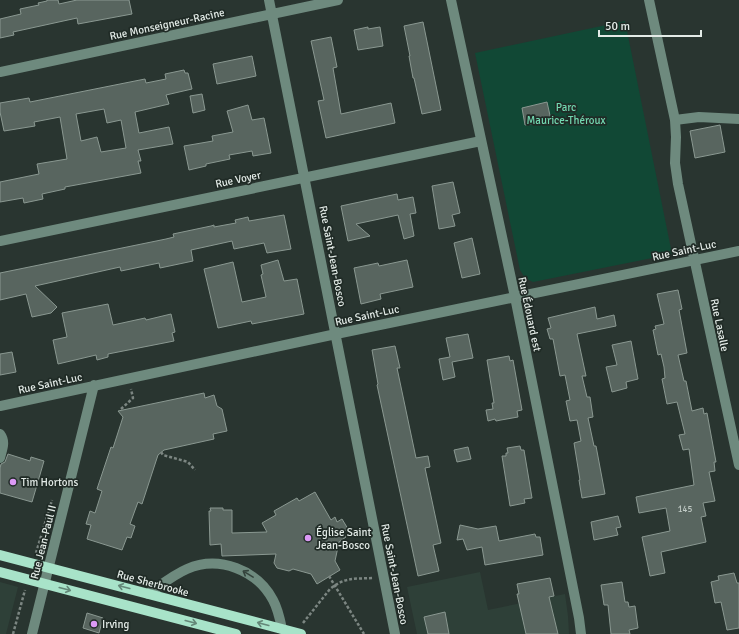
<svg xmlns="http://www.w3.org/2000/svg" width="739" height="634" font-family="Signika,sans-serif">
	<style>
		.built { fill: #2e4038 }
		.green { fill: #114835 }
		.building { fill: #58655f; stroke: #8a9891; fill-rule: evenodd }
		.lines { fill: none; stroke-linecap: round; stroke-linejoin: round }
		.path { stroke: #7c8682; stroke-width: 2.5; stroke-dasharray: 3 2; stroke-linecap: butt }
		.minor { stroke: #6e8a7e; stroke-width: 10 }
		.major { stroke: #a8e3c9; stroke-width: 10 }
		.oneway { stroke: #34433c }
		.oneway2 { stroke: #648778 }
		.poi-dot { fill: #db99f5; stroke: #202b26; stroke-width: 1.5 }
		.labels { text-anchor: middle; stroke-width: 3.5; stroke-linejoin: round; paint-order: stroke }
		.number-label { font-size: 9px; fill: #c0cac5 }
		.street-label { font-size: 11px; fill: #e3ebe7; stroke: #202b26 }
		.park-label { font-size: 11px; fill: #72d7b0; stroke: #202b26 }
		.poi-label { font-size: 11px; fill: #e3ebe7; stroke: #202b26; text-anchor: start }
	</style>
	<rect width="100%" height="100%" fill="#293530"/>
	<path class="built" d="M 480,572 L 488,610 L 565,594 L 568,616 L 569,634 L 417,634 L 407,587 Z
		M 0,582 L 18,587 L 6,634 L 0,634 Z"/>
	<path class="green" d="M 625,21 L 672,254 L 533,282 L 525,278 L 520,270 L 475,53 Z"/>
	<path class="building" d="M 47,0 L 58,0 L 59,4 L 77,0 L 129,0 L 132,14 L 78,24 L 77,18 L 13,32 L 14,35 L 0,38 L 0,19 L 21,14 L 20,9 L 39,5 L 38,3 L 47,1 Z
		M 423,22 L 441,110 L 422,114 L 414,78 L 413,78 L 409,56 L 410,56 L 404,26 Z
		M 368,27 L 368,29 L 380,27 L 383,46 L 358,50 L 354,30 Z
		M 331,37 L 337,67 L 333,68 L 341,114 L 391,103 L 395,123 L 326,138 L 318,101 L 324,100 L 311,41 Z
		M 252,56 L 256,76 L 217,84 L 213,64 Z
		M 184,70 L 185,73 L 188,73 L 192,89 L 166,95 L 169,104 L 135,112 L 139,133 L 169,127 L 173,144 L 138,150 L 141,161 L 138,161 L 141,173 L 65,187 L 65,189 L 42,194 L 43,199 L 24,203 L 23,198 L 0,202 L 0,182 L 39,174 L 37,164 L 67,159 L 60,117 L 34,122 L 35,126 L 4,131 L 0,112 L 0,103 L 29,98 L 30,102 L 145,79 L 146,83 L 166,79 L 165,74 ZM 104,109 L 107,123 L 121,120 L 126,148 L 101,152 L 97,137 L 81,141 L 76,114 Z
		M 202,94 L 205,110 L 193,113 L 190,96 Z
		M 547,102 L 551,120 L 525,125 L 522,108 Z
		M 248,105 L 252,120 L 264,118 L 271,153 L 253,156 L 252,151 L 229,155 L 230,159 L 206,164 L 206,166 L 189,170 L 184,146 L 213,141 L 212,136 L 233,132 L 227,111 Z
		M 720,125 L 725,152 L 695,158 L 690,131 Z
		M 453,182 L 460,213 L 452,215 L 455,226 L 439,229 L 432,186 Z
		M 397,194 L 398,200 L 413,197 L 416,213 L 410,214 L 414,236 L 404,239 L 398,215 L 356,224 L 370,236 L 348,241 L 341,206 Z
		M 284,215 L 291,249 L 267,253 L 264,243 L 234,249 L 232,241 L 191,250 L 193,261 L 160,268 L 159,263 L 121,271 L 120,267 L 35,286 L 57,307 L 51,313 L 32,317 L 26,294 L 0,300 L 0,273 L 166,239 L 174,237 L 173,234 L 211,226 L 214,225 L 214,227 L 236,223 L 235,220 L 248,217 L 249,221 Z
		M 472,238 L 480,274 L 462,278 L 454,243 Z
		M 278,260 L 284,281 L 297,279 L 304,314 L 252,324 L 251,321 L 218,328 L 204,269 L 233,262 L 242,302 L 266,297 L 261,275 L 263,274 L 261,265 Z
		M 407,260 L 413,287 L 380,294 L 381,299 L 361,304 L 354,268 L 378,263 L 379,266 Z
		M 678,290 L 682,309 L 679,310 L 687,353 L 678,355 L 684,381 L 686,381 L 692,411 L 703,408 L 704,414 L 707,413 L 716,462 L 714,462 L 715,471 L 709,472 L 715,501 L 703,503 L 706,516 L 701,517 L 706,542 L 661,552 L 665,573 L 650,576 L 642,537 L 670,531 L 666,508 L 639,513 L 636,497 L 694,485 L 689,449 L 683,450 L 679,435 L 685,434 L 677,402 L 667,404 L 662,379 L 665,378 L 664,367 L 661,354 L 658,355 L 653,330 L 656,329 L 655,326 L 664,324 L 657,294 Z
		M 108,304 L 113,325 L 145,318 L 146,320 L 171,314 L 175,332 L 172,333 L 174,341 L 108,354 L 108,357 L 97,360 L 96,355 L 58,364 L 53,340 L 67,337 L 62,313 Z
		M 595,307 L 597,319 L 614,315 L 616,326 L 577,334 L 586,376 L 582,376 L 587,397 L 590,397 L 593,417 L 588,418 L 594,446 L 596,446 L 605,494 L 582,498 L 579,480 L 580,480 L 574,443 L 581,441 L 577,420 L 570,421 L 566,401 L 570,400 L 565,375 L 560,376 L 553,339 L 550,339 L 547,329 L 551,328 L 548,318 Z
		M 468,334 L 473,358 L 452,362 L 455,377 L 443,380 L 439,359 L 450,357 L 446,338 Z
		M 631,341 L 638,379 L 626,382 L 627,388 L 612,392 L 606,367 L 617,365 L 612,345 Z
		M 395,346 L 400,368 L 397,368 L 416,458 L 428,456 L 430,467 L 425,468 L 441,543 L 433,545 L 439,571 L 418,576 L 377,385 L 378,384 L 372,350 Z
		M 12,352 L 16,372 L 0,375 L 0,354 Z
		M 509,356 L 510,361 L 513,360 L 522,410 L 517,411 L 518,417 L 501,420 L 496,421 L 495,419 L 488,421 L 486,410 L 493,409 L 492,403 L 494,403 L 487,360 Z
		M 204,393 L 205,398 L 214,395 L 217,406 L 222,409 L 227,431 L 213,434 L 214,439 L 164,450 L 158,455 L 142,504 L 138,502 L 130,524 L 135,526 L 131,538 L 127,537 L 122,550 L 87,539 L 91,525 L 86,524 L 90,511 L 95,513 L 102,491 L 97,489 L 111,447 L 113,448 L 123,417 L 118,411 Z
		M 520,446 L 521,450 L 524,450 L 532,498 L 524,499 L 525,503 L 510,506 L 502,456 L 506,456 L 506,453 L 508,453 L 507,448 Z
		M 468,447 L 471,459 L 457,462 L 454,450 Z
		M 8,454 L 30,461 L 31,457 L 44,461 L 32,502 L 0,493 L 0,468 L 1,464 L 5,462 Z
		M 315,492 L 331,520 L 335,517 L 337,522 L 342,519 L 348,529 L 343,532 L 346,537 L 339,542 L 335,561 L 340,570 L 317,584 L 311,574 L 293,569 L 289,571 L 277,568 L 274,563 L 276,554 L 222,556 L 221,544 L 210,545 L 209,511 L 211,511 L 210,508 L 223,508 L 223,510 L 232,510 L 232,533 L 267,532 L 262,523 L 276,515 L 274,511 L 297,498 L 299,501 Z
		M 618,516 L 621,527 L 616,528 L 618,535 L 594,540 L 591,522 Z
		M 460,525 L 478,529 L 496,526 L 499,541 L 535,534 L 536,537 L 540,537 L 543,555 L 485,565 L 482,547 L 467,550 L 463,539 L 457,540 Z
		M 734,573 L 737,583 L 739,583 L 739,628 L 727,630 L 721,602 L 715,603 L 711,582 L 719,580 L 718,576 Z
		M 550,578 L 554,596 L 549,597 L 558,634 L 526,634 L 517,594 L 519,594 L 517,584 Z
		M 622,582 L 625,602 L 628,602 L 629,607 L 635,606 L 638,628 L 629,630 L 630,634 L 611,634 L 608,605 L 604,605 L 601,585 Z
		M 445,612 L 449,634 L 428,634 L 424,617 Z
		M 87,613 L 103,618 L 99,633 L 83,628 Z"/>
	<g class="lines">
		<path class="path" d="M 121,409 L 133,398 L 131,389
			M 161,452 L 163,455 L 188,462 L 195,470
			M 36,553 L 52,500
			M 329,576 L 364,634
			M 303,623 L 330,589 C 345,577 354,579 373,578
			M 13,634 L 25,590"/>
		<path class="minor" d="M 269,0 L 395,634
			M 451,0 L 515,297 L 579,618 L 581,634
			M 649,0 L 675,120 L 676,137 L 675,163 L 678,184 L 739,465
			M 0,72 L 338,0
			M 675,120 L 699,117 L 739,119
			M 0,241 L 481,141
			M 0,406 L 336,334 L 739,251
			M 0,434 C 6,442 2,449 0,458
			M 148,594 C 161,585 173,575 187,569 C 219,555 257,570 273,600 C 278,609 280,619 282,629
			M 32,634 L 94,385"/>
		<path class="major" d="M 0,555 L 301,634
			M 0,572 L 236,634"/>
	</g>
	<defs><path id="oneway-shaft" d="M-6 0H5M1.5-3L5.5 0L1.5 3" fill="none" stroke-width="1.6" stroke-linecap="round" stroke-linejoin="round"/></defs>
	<use class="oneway" href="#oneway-shaft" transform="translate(248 574) rotate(-149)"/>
	<g class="oneway2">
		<use href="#oneway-shaft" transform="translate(124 587) rotate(-165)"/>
		<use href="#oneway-shaft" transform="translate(65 589) rotate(15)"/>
		<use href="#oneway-shaft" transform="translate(191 622) rotate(15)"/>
		<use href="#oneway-shaft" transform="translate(263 624) rotate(-165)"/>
	</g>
	<g class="poi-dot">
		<circle cx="13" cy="482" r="4"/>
		<circle cx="308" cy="538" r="4"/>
		<circle cx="94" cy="624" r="4"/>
	</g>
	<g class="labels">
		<g class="number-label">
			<text x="685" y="512">145</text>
		</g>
		<g class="street-label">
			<text transform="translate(167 24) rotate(-12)" y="4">Rue Monseigneur-Racine</text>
			<text transform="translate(238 179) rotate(-12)" y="4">Rue Voyer</text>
			<text transform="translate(684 250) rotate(-12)" y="4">Rue Saint-Luc</text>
			<text transform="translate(333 256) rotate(79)" y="4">Rue Saint-Jean-Bosco</text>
			<text transform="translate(530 314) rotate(78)" y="4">Rue Édouard est</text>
			<text transform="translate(367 315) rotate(-12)" y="4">Rue Saint-Luc</text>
			<text transform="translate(720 325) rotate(78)" y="4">Rue Lasalle</text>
			<text transform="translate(50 383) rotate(-12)" y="4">Rue Saint-Luc</text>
			<text transform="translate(43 542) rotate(-76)" y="4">Rue Jean-Paul II</text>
			<text transform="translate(395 574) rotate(79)" y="4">Rue Saint-Jean-Bosco</text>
			<text transform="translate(153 583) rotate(15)" y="4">Rue Sherbrooke</text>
		</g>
		<g class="park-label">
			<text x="566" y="111">Parc<tspan x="566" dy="13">Maurice-Théroux</tspan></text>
		</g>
		<g class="poi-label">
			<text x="21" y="486">Tim Hortons</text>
			<text x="316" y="536">Église Saint<tspan x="316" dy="13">Jean-Bosco</tspan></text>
			<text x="102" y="628">Irving</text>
		</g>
	</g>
	<path d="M599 30v6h102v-6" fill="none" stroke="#e3ebe7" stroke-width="2"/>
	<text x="605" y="30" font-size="12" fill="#e3ebe7" stroke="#202b26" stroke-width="3" paint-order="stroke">50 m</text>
</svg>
